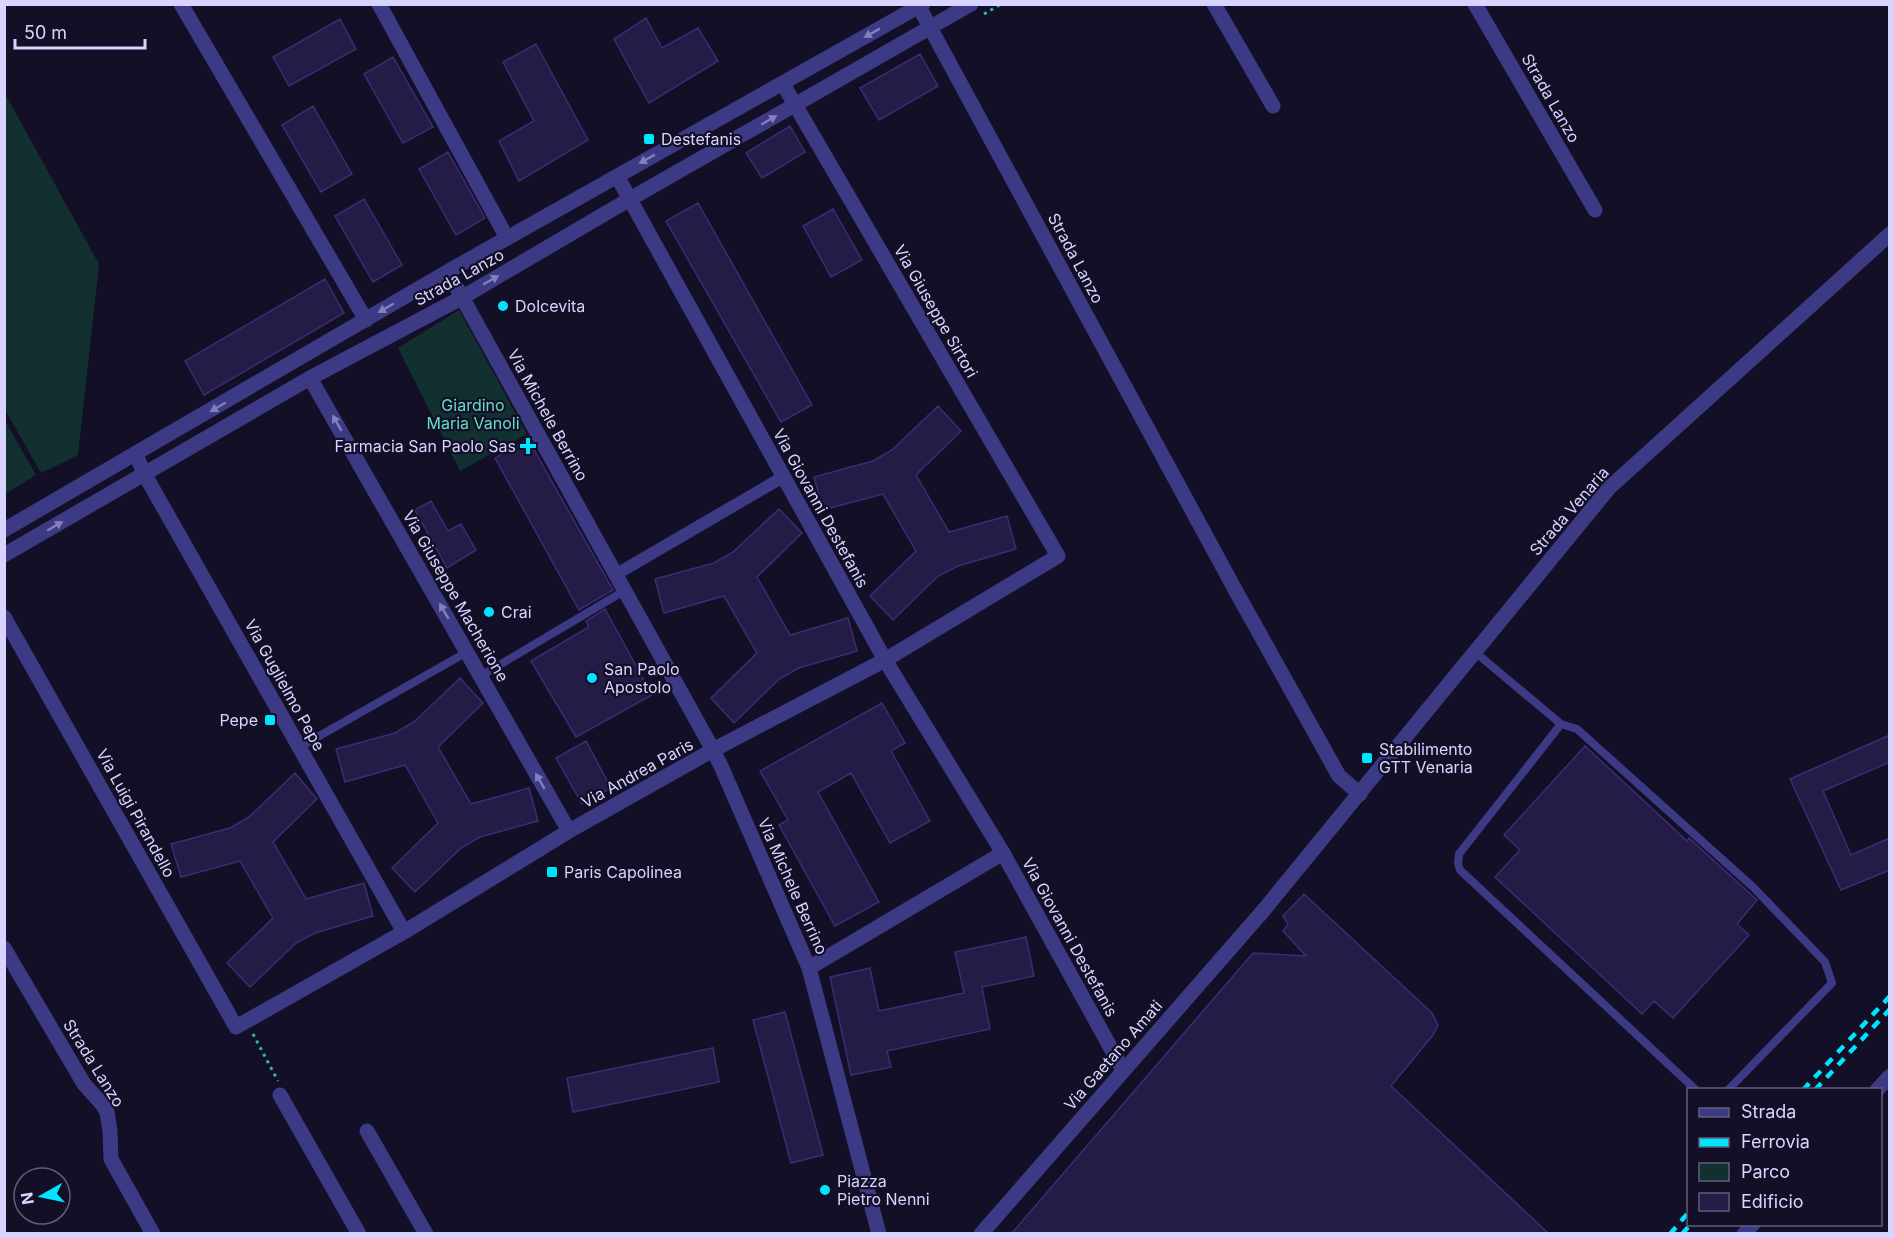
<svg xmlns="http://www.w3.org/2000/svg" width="1894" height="1238" font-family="Inter,sans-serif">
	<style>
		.green { fill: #12302f }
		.building { fill: #241b47; stroke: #3b2d73; stroke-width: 1.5 }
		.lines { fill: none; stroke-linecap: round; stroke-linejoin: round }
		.path { stroke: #2fb8b0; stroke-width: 3; stroke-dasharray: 3 4.5; stroke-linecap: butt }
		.service { stroke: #3d3a85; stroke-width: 8 }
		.pedestrian { stroke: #3d3a85; stroke-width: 12 }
		.minor { stroke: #3d3a85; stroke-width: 15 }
		.tertiary { stroke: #3d3a85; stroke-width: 15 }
		.rail { stroke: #00e5ff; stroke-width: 4.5; stroke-dasharray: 9 8; stroke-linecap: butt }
		.oneway { fill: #837fbc }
		.poi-dot { fill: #00e5ff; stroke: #130f26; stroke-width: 2 }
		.labels { text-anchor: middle; stroke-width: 4.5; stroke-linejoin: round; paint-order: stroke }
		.street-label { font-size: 16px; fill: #d9d4ff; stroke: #130f26 }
		.poi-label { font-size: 16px; fill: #d9d4ff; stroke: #130f26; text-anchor: start }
		.park-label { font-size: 16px; fill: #5fe0c0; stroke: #130f26 }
	</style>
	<rect width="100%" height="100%" fill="#130f26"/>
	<path class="green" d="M 4,92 L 99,264 L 78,455 L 41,473 L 5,410 Z
		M 459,310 L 527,434 L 460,471 L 398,348 Z
		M 4,419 L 36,475 L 5,494 L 4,494 Z"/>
	<path class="building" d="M 646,18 L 662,48 L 698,28 L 718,61 L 649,103 L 614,39 Z
		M 340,19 L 356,49 L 289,86 L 273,57 Z
		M 536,44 L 588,140 L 519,181 L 499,141 L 534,121 L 503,62 Z
		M 920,54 L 938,86 L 879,120 L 860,88 Z
		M 393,57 L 433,127 L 403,143 L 364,74 Z
		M 313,106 L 352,174 L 321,192 L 282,125 Z
		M 790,126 L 805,152 L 762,178 L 746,153 Z
		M 448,152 L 485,218 L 456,235 L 419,169 Z
		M 364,199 L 402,265 L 373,282 L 335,216 Z
		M 698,203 L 812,405 L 781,422 L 666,221 Z
		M 833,209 L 862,260 L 831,277 L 803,226 Z
		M 325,279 L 344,313 L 204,395 L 185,361 Z
		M 938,406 L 961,431 L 916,475 L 949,532 L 1007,516 L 1016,549 L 958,566 L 938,576 L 893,620 L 870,596 L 916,551 L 883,494 L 823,510 L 814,477 L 873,461 L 892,450 Z
		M 528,439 L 613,590 L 579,610 L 495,458 Z
		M 431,501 L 448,531 L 461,524 L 476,550 L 447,568 L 415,510 Z
		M 779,509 L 802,533 L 757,577 L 790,635 L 848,618 L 857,651 L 799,668 L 779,679 L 734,723 L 711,698 L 757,653 L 724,596 L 664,613 L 655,579 L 714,563 L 733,552 Z
		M 605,609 L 652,695 L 576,737 L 531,661 L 589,627 L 586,621 Z
		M 460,678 L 483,703 L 438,747 L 471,804 L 529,788 L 538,821 L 480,837 L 461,848 L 415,892 L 392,868 L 438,823 L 405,765 L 345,782 L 336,749 L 395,733 L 414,722 Z
		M 882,703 L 905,743 L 891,751 L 930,821 L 890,843 L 851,773 L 818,792 L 879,902 L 835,926 L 779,825 L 788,820 L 760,771 Z
		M 1890,735 L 1890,762 L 1823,791 L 1851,855 L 1890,838 L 1890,870 L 1841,890 L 1790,779 Z
		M 586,741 L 611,788 L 582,804 L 556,758 Z
		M 1585,746 L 1687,841 L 1689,838 L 1757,900 L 1737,924 L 1749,935 L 1673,1018 L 1654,1001 L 1642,1014 L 1495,877 L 1520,850 L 1504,835 Z
		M 295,773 L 317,799 L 273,842 L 306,899 L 364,883 L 373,916 L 315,933 L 296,943 L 250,987 L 227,963 L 273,918 L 240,861 L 181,877 L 171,844 L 230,828 L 249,817 Z
		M 1304,894 L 1432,1013 L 1438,1025 L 1433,1035 L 1391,1086 L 1548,1233 L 1012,1233 L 1253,953 L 1306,956 L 1283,931 L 1288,924 L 1283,916 Z
		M 1026,937 L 1034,976 L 982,987 L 990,1029 L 887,1051 L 891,1067 L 851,1075 L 830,977 L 870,968 L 879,1011 L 964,993 L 955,952 Z
		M 785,1012 L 823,1155 L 791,1163 L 753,1020 Z
		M 713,1048 L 719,1082 L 573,1112 L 567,1078 Z"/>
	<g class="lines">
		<path class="path" d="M 984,14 L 1001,4
			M 253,1034 L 278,1081"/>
		<path class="service" d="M 1475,652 L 1561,724 L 1577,729 L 1753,887 L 1825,962 L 1832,983 L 1728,1090
			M 481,676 L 624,591
			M 1561,724 L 1459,854 L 1458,863 L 1460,870 L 1696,1090
			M 300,747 L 467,652"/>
		<path class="pedestrian" d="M 615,575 L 783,477"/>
		<path class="minor" d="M 181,4 L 366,320
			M 379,4 L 507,238
			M 1214,4 L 1273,106
			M 1475,4 L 1595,210
			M 919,7 L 1238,595 L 1339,776 L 1360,794
			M 617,176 L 885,660 L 1003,853 L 1123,1070
			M 448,272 L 713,750 L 721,766 L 809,968 L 879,1234
			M 310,378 L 569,831
			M 136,455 L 145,475 L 404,932
			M 4,617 L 236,1027 L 404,932 L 569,831 L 713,750 L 885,660 L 1058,556 L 783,84
			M 4,948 L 84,1084 L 102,1104 L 107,1112 L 110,1131 L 111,1159 L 153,1234
			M 809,968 L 1003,853
			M 1877,1090 L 1890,1076
			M 280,1095 L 359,1234
			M 367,1131 L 426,1234
			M 1744,1234 L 1753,1224"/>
		<path class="tertiary" d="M 4,530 L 454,268 L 923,4
			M 4,555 L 310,378 L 463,297 L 630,199 L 971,4
			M 981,1234 L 1263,911 L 1609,488 L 1890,234"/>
		<path class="rail" d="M 1803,1090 L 1890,996
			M 1815,1090 L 1890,1009
			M 1670,1234 L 1688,1213
			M 1682,1234 L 1691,1224"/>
	</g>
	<defs><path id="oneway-solid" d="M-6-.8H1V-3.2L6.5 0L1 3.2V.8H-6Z" transform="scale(1.5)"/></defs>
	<g class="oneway">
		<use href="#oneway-solid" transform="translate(872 33) rotate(151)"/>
		<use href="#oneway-solid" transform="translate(769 120) rotate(-30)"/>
		<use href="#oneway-solid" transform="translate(647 159) rotate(151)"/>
		<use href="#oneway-solid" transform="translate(491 280) rotate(-30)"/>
		<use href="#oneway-solid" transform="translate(386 308) rotate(150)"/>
		<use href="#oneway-solid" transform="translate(218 407) rotate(150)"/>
		<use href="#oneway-solid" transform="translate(337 423) rotate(-120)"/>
		<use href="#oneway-solid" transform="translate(55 526) rotate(-30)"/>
		<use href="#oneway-solid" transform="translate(444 611) rotate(-120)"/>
		<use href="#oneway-solid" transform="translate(540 781) rotate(-120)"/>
	</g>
	<g class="poi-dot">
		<rect x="643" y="133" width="12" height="12" rx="3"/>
		<circle cx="503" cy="306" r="6"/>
		<path d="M525 437h6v6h6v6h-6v6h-6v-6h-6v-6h6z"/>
		<circle cx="489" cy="612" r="6"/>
		<circle cx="592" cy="678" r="6"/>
		<rect x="264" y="714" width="12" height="12" rx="3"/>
		<rect x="1361" y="752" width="12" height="12" rx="3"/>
		<rect x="546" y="866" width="12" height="12" rx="3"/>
		<circle cx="825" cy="1190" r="6"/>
	</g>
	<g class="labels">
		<g class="street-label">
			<text transform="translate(1551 98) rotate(60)" y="6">Strada Lanzo</text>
			<text transform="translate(1076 258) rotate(62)" y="6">Strada Lanzo</text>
			<text transform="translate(459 277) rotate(-29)" y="6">Strada Lanzo</text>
			<text transform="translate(936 311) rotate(60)" y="6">Via Giuseppe Sirtori</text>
			<text transform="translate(548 415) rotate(61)" y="6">Via Michele Berrino</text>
			<text transform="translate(821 508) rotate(61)" y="6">Via Giovanni Destefanis</text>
			<text transform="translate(1569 511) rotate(-49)" y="6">Strada Venaria</text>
			<text transform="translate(456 596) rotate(60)" y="6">Via Giuseppe Macherione</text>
			<text transform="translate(285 685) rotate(61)" y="6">Via Guglielmo Pepe</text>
			<text transform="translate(637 773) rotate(-29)" y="6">Via Andrea Paris</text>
			<text transform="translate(136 813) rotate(61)" y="6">Via Luigi Pirandello</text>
			<text transform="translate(793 886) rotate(66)" y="6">Via Michele Berrino</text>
			<text transform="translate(1070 937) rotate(61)" y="6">Via Giovanni Destefanis</text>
			<text transform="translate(1113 1055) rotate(-49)" y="6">Via Gaetano Amati</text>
			<text transform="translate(94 1063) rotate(58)" y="6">Strada Lanzo</text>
		</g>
		<g class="poi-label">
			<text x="661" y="145">Destefanis</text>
			<text x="515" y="312">Dolcevita</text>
			<text x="516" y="452" text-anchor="end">Farmacia San Paolo Sas</text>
			<text x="501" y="618">Crai</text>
			<text x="604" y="675">San Paolo<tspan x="604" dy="18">Apostolo</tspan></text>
			<text x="258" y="726" text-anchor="end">Pepe</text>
			<text x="1379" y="755">Stabilimento<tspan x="1379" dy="18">GTT Venaria</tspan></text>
			<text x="564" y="878">Paris Capolinea</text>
			<text x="837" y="1187">Piazza<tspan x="837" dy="18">Pietro Nenni</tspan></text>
		</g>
		<g class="park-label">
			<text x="473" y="411">Giardino<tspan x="473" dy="18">Maria Vanoli</tspan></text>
		</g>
	</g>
	<rect width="1894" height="1238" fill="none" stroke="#d9d4ff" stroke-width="12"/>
	<rect x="1687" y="1088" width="195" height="138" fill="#130f26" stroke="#625e7d" stroke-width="1.5"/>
	<rect x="1699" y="1108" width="30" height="9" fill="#3d3a85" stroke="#625e7d" stroke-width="1.5"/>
	<text x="1741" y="1118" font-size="18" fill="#d9d4ff">Strada</text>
	<rect x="1699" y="1138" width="30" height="9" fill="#00e5ff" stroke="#625e7d" stroke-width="1.5"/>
	<text x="1741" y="1148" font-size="18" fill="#d9d4ff">Ferrovia</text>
	<rect x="1699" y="1163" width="30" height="18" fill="#12302f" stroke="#625e7d" stroke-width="1.5"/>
	<text x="1741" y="1178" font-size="18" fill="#d9d4ff">Parco</text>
	<rect x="1699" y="1193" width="30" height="18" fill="#241b47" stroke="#625e7d" stroke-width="1.5"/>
	<text x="1741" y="1208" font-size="18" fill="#d9d4ff">Edificio</text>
	<g transform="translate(42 1196) rotate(261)"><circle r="28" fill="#130f26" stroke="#625e7d" stroke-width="1.5"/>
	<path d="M0-4.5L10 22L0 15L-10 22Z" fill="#00e5ff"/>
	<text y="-9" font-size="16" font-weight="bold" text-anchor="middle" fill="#d9d4ff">N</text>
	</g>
	<path d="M15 39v9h130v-9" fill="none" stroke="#d9d4ff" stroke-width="3"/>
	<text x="24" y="39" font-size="18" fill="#d9d4ff" stroke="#130f26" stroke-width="4.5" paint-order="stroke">50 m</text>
</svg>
